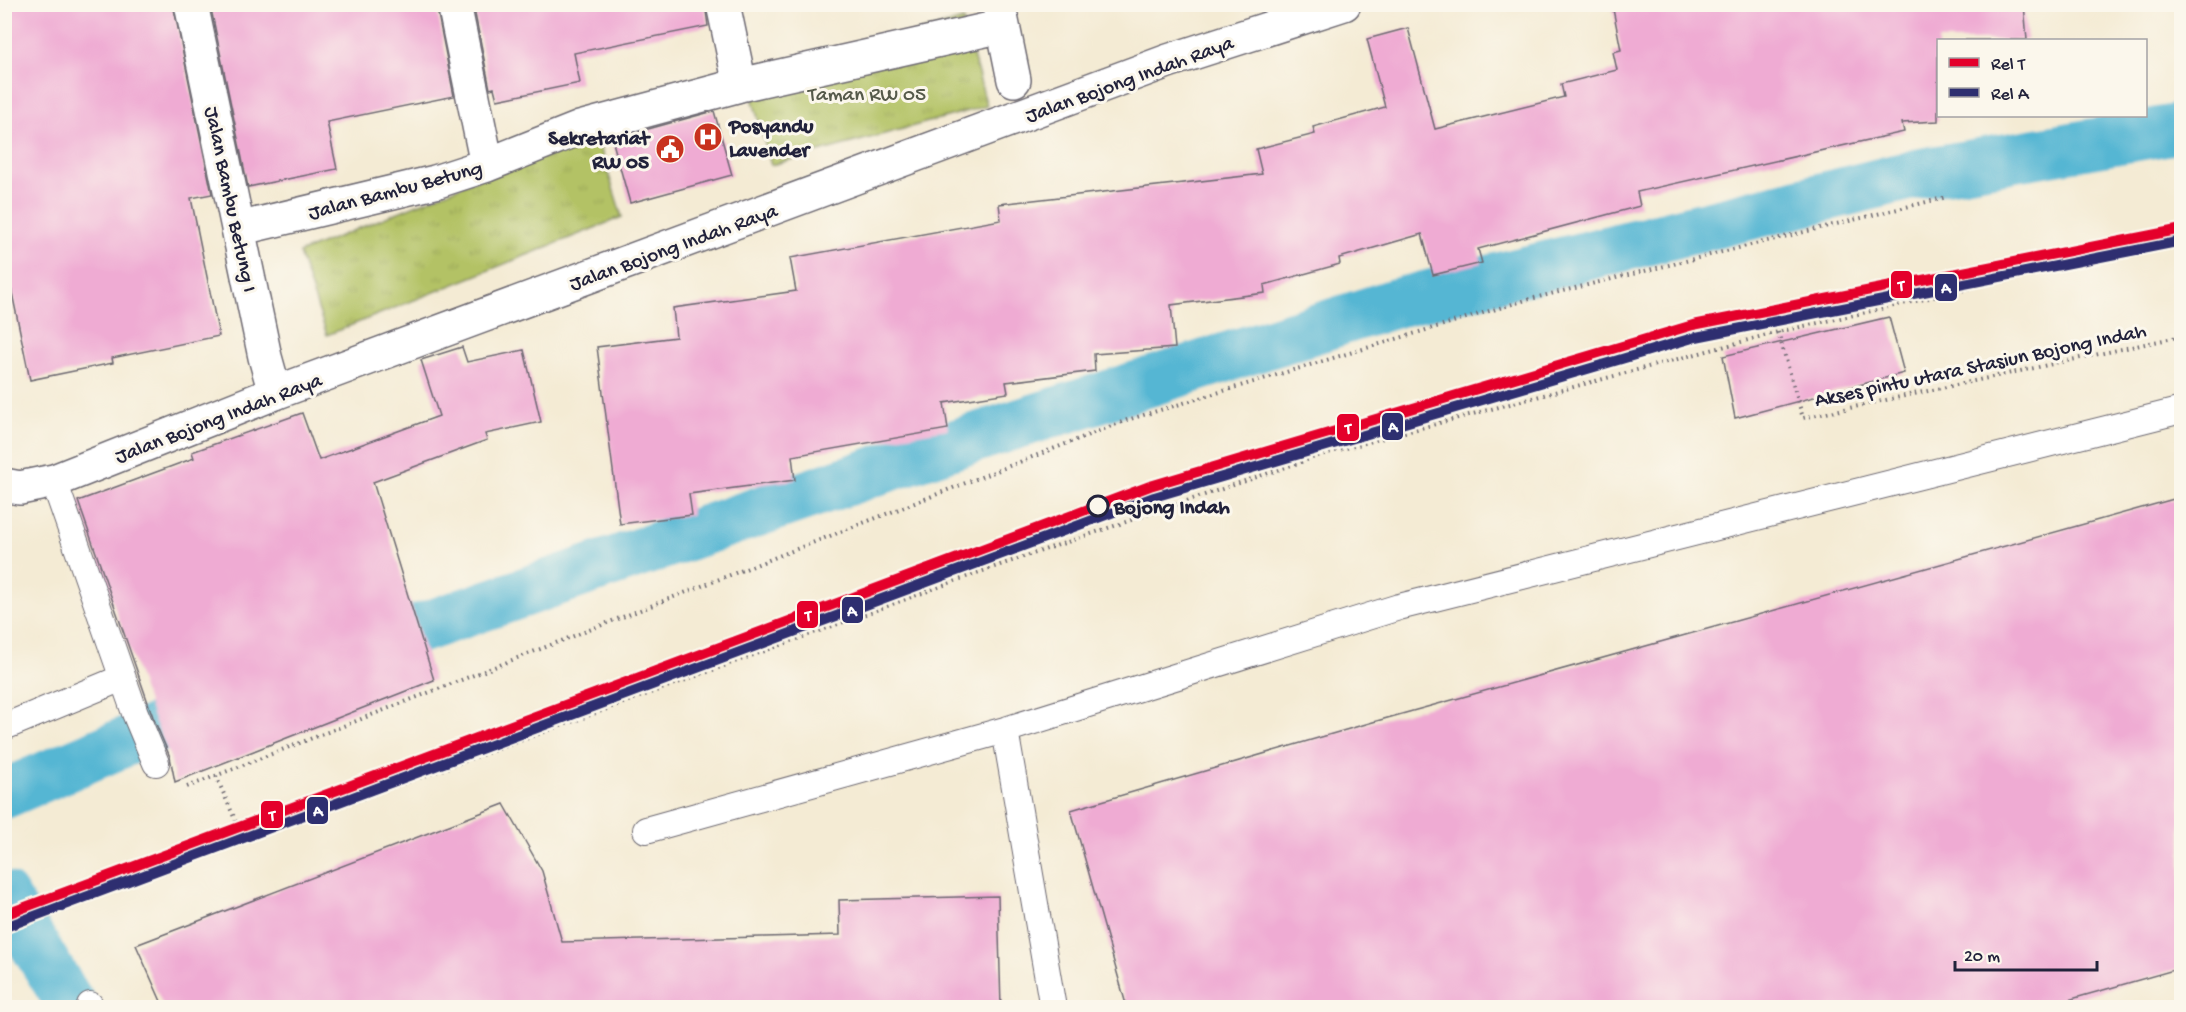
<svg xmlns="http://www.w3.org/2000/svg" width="2186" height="1012" font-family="'Gochi Hand',sans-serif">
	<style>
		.park { fill: url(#park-tufts); stroke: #6a7250; stroke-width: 1.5 }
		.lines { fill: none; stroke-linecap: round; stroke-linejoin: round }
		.canal { stroke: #54b6d3; stroke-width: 50 }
		.building { fill: #efabd3 }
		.service-casing { stroke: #6c6871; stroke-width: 28 }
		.minor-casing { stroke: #6c6871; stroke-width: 36 }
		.tertiary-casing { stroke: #6c6871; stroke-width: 36 }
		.path { stroke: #6c6871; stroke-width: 4; stroke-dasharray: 1.5 4.5; stroke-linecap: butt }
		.service { stroke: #fff; stroke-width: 26 }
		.minor { stroke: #fff; stroke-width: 33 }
		.tertiary { stroke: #fff; stroke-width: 33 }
		.rail-1-casing { stroke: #fbf7ec; stroke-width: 15 }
		.rail-2-casing { stroke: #fbf7ec; stroke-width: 15 }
		.rail-1 { stroke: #e4002b; stroke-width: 10 }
		.rail-2 { stroke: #2e2f70; stroke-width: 10 }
		.stop-dot { fill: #fbf7ec; stroke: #22223b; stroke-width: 3 }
		.labels { text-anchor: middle; stroke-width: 6; stroke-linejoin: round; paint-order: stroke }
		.street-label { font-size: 21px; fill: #22223b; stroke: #fbf7ec }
		.park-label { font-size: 21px; fill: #555a4a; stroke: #fbf7ec }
		.poi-label { font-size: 21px; font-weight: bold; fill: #22223b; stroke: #fbf7ec; text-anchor: start }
		.stop-label { font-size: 21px; font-weight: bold; fill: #22223b; stroke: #fbf7ec; text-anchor: start }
		.line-badge { stroke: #fbf7ec; stroke-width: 2 }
		.badge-label { font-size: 16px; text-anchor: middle; font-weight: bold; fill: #fff }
	</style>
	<defs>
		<pattern id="park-tufts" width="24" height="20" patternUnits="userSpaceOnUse" patternTransform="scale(1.5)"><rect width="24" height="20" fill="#b3c265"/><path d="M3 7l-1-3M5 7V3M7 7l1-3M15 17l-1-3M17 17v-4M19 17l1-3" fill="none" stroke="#9aa659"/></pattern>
	</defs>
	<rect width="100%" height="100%" fill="#fbf7ec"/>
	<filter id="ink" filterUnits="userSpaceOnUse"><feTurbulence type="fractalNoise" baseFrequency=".0167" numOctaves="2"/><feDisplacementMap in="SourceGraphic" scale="12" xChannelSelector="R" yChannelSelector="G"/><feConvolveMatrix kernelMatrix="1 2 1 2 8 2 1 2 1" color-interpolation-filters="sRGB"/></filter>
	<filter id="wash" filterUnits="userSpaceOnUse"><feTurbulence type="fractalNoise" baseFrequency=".008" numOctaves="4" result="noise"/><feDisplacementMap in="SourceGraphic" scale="24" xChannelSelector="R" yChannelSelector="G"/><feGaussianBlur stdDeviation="1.35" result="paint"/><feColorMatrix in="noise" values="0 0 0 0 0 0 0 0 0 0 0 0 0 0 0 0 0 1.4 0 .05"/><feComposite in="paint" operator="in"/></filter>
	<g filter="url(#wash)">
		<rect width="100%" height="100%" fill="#f4ebd4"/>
		<path class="park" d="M 963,20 L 987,106 L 771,165 L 747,79 Z
			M 595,131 L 622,217 L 327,335 L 299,253 Z"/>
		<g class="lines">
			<path class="canal" d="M 354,651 L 943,448 L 1396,303 L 1916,174 L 2182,128
				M 4,794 L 220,701
				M 4,896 L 73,1008"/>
		</g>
		<g id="blocks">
			<path class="building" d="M 4,4 L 173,4 L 212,194 L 191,198 L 219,336 L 112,358 L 113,363 L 30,380 L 4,254 Z
				M 210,4 L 436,4 L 454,96 L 327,122 L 337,169 L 248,187 Z
				M 473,4 L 705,4 L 708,26 L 574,53 L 580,83 L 497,100 L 494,88 L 490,89 Z
				M 1612,4 L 2024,4 L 2027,40 L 1938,40 L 1938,121 L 1902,123 L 1904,132 L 1637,192 L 1640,206 L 1478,249 L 1482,263 L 1433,275 L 1422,234 L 1339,258 L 1340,264 L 1264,285 L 1265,293 L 1171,305 L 1175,348 L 1094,354 L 1095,371 L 1006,382 L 1008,393 L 944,403 L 948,429 L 792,456 L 795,480 L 689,494 L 692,515 L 620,524 L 597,347 L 676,337 L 673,308 L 796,291 L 790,258 L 1001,220 L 999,204 L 1262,174 L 1256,149 L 1315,134 L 1313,127 L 1385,107 L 1367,39 L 1408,28 L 1435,129 L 1564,97 L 1561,84 L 1617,70 L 1613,52 L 1621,50 Z
				M 714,111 L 732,175 L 630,203 L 612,139 Z
				M 1889,317 L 1904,373 L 1735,418 L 1723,356 Z
				M 462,347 L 467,362 L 524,350 L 541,422 L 485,434 L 487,440 L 373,482 L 434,680 L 175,782 L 170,757 L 153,717 L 78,501 L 194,458 L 192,452 L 302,413 L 319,460 L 439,416 L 421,360 Z
				M 2181,497 L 2181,968 L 2040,1008 L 1127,1008 L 1071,810 L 1373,722 Z
				M 504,804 L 542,871 L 562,942 L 840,935 L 839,900 L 998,896 L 1001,1008 L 164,1008 L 136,945 Z"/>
		</g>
	</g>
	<g filter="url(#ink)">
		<use href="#blocks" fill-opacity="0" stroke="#6c6871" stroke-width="1.5"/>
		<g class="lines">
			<g class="service-casing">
				<path id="service" d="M 54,481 L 135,713 L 156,763
					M 4,727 L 122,678
					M 1005,730 L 1053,1008
					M 646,830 L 1005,730 L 1399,607 L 2182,410
					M 90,1005 L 91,1008"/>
			</g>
			<g class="minor-casing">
				<path id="minor" d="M 191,4 L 265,357 L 275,393
					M 454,4 L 487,165
					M 723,4 L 740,85
					M 999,6 L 1014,80
					M 238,229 L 435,182 L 487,165 L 580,128 L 740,85 L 1003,26"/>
			</g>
			<g class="tertiary-casing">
				<path id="tertiary" d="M 4,485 L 20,488 L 54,481 L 275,393 L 1168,61 L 1344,4"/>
			</g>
			<path class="path" d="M 1778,332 L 1803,418 L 2182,336
				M 216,776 L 245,842 L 974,574 L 1324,454 L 1778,332 L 1969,289
				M 187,787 L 1127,420 L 1526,300 L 1947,197"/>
			<use href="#service" class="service"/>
			<use href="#minor" class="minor"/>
			<use href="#tertiary" class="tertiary"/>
			<g class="rail-1-casing">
				<path id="rail-1" d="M 4,915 L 1150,486 L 1693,325 L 2182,229"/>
			</g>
			<g class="rail-2-casing">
				<path id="rail-2" d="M 8,926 L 1154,497 L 1696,337 L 2182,241"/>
			</g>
			<use href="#rail-1" class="rail-1"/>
			<use href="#rail-2" class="rail-2"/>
		</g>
	</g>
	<defs>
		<g id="hospital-disc" transform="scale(1.5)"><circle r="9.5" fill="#c8321e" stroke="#fbf7ec"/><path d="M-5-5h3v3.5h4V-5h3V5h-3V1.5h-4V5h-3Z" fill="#fff"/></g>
		<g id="civic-disc" transform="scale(1.5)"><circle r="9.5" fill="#c8321e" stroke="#fbf7ec"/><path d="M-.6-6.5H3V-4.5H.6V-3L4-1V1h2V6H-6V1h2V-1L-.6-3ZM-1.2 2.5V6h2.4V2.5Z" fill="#fff"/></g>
	</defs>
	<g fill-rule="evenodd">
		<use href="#hospital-disc" x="708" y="137"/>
		<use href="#civic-disc" x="670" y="149"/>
	</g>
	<circle class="stop-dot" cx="1098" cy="506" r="10"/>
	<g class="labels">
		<g class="street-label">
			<text transform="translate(1129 78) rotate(-20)" y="7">Jalan Bojong Indah Raya</text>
			<text transform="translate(395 189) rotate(-15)" y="7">Jalan Bambu Betung</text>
			<text transform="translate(232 199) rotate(78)" y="7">Jalan Bambu Betung I</text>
			<text transform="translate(673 246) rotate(-20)" y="7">Jalan Bojong Indah Raya</text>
			<text transform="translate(1980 364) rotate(-12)" y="7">Akses pintu utara Stasiun Bojong Indah</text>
			<text transform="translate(218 417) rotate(-21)" y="7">Jalan Bojong Indah Raya</text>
		</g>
		<g class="park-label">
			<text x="867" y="100">Taman RW 05</text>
		</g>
		<g class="poi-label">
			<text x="729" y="132">Posyandu<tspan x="729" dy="24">Lavender</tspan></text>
			<text x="649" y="144" text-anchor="end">Sekretariat<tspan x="649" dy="24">RW 05</tspan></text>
		</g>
		<g class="stop-label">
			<text x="1114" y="513">Bojong Indah</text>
		</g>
	</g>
	<g class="line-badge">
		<rect x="1890" y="270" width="23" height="29" rx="6" fill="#e4002b"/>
		<rect x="1934" y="273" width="24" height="29" rx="6" fill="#2e2f70"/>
		<rect x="1381" y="412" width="23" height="29" rx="6" fill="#2e2f70"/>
		<rect x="1336" y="413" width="24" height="29" rx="6" fill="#e4002b"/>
		<rect x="841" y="596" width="23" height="28" rx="6" fill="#2e2f70"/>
		<rect x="796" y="600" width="23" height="29" rx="6" fill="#e4002b"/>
		<rect x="306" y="796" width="23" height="29" rx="6" fill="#2e2f70"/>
		<rect x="260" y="800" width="24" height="29" rx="6" fill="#e4002b"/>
	</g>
	<g class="badge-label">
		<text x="1901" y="290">T</text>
		<text x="1946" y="293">A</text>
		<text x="1393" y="432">A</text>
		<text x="1348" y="433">T</text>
		<text x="852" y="616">A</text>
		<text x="808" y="620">T</text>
		<text x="318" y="816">A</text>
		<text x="272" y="820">T</text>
	</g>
	<rect width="2186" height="1012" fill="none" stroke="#fbf7ec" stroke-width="24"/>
	<rect x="1937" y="39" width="210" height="78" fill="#fbf7ec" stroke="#a4a2a5" stroke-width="1.5"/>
	<rect x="1949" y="58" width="30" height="9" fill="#e4002b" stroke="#a4a2a5" stroke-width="1.5"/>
	<text x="1991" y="69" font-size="18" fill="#22223b">Rel T</text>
	<rect x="1949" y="88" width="30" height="9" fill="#2e2f70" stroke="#a4a2a5" stroke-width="1.5"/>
	<text x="1991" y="99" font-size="18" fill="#22223b">Rel A</text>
	<path d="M1955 961v9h142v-9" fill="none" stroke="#22223b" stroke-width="3"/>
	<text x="1964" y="961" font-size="18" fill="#22223b" stroke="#fbf7ec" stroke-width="4.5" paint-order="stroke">20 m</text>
</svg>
